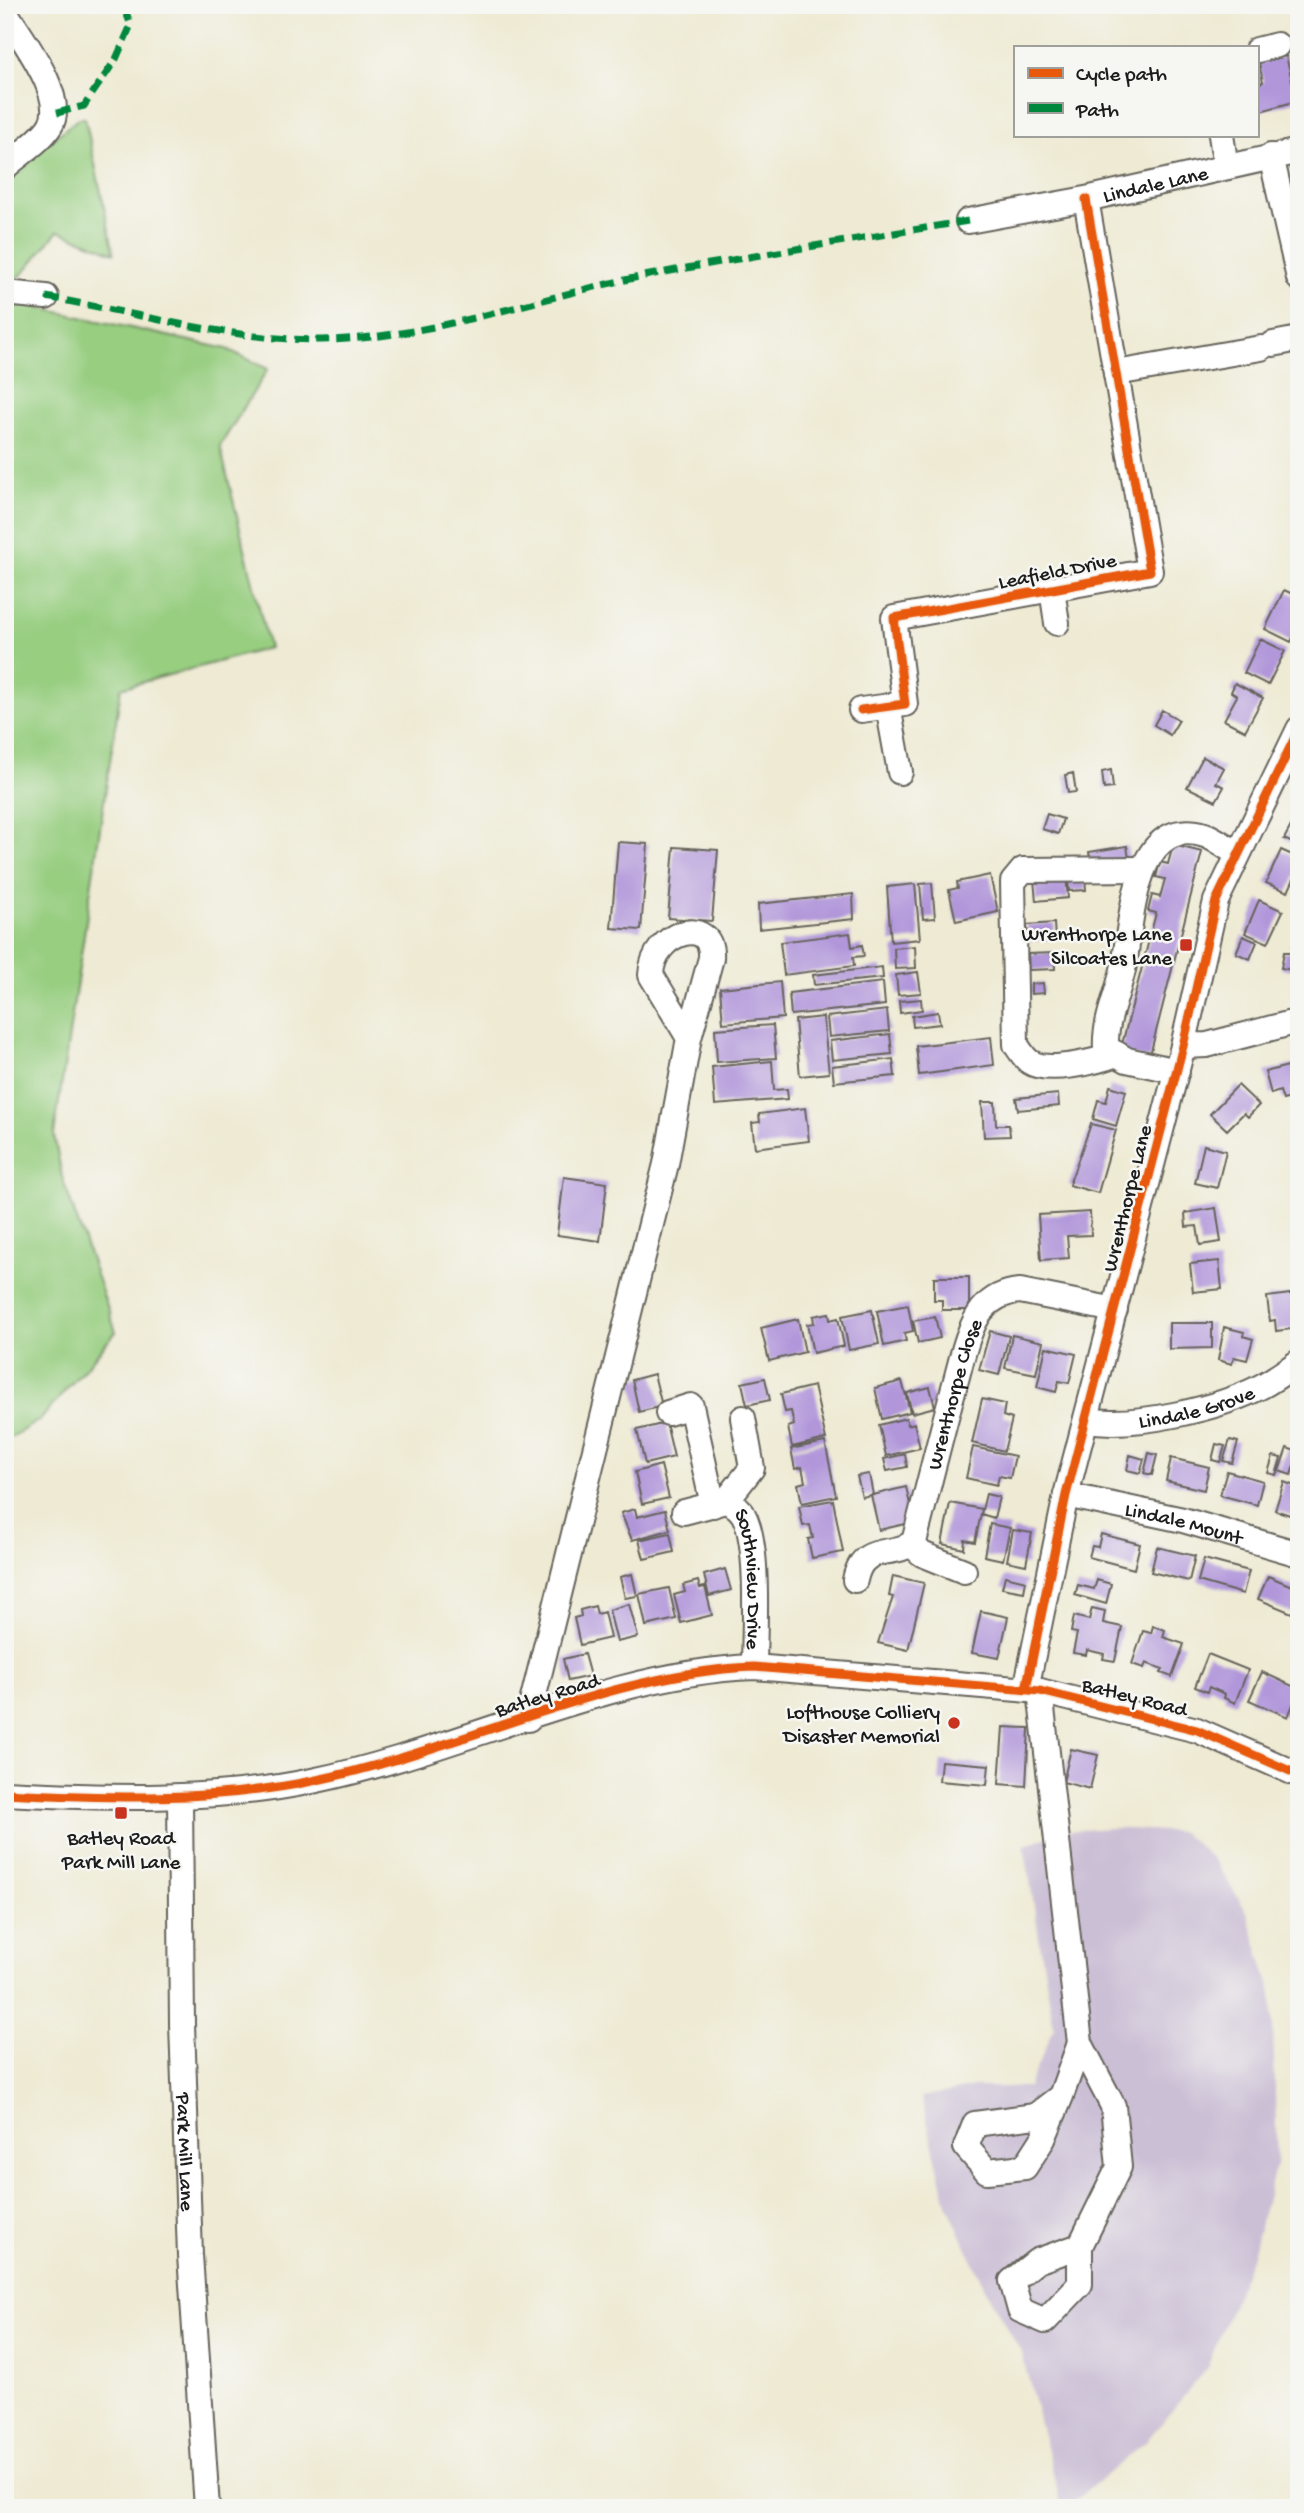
<svg xmlns="http://www.w3.org/2000/svg" width="1304" height="2513" font-family="'Gochi Hand',sans-serif">
	<style>
		.industrial { fill: #cbbfd5 }
		.green { fill: #97ce80; stroke: #5a754e; stroke-width: 2 }
		.building { fill: #b196da }
		.lines { fill: none; stroke-linecap: round; stroke-linejoin: round }
		.minor-casing { stroke: #66645c; stroke-width: 28 }
		.minor { stroke: #fff; stroke-width: 24 }
		.quiet { stroke: #00873e; stroke-width: 7; stroke-dasharray: 14 7; stroke-linecap: butt }
		.cycleway-casing { stroke: #f6f6f2; stroke-width: 13 }
		.cycleway { stroke: #e8590c; stroke-width: 9 }
		.poi-dot { fill: #c8321e; stroke: #f6f6f2; stroke-width: 2.5 }
		.labels { text-anchor: middle; stroke-width: 5; stroke-linejoin: round; paint-order: stroke }
		.street-label { font-size: 21px; fill: #1c1c1c; stroke: #f6f6f2 }
		.poi-label { font-size: 21px; fill: #1c1c1c; stroke: #f6f6f2; text-anchor: end }
	</style>
	<rect width="100%" height="100%" fill="#f6f6f2"/>
	<filter id="ink" filterUnits="userSpaceOnUse"><feTurbulence type="fractalNoise" baseFrequency=".0143" numOctaves="2"/><feDisplacementMap in="SourceGraphic" scale="14" xChannelSelector="R" yChannelSelector="G"/><feConvolveMatrix kernelMatrix="1 2 1 2 8 2 1 2 1" color-interpolation-filters="sRGB"/></filter>
	<filter id="wash" filterUnits="userSpaceOnUse"><feTurbulence type="fractalNoise" baseFrequency=".00686" numOctaves="4" result="noise"/><feDisplacementMap in="SourceGraphic" scale="28" xChannelSelector="R" yChannelSelector="G"/><feGaussianBlur stdDeviation="1.57" result="paint"/><feColorMatrix in="noise" values="0 0 0 0 0 0 0 0 0 0 0 0 0 0 0 0 0 1.4 0 .05"/><feComposite in="paint" operator="in"/></filter>
	<g filter="url(#wash)">
		<rect width="100%" height="100%" fill="#eeead3"/>
		<path class="industrial" d="M 1111,1828 L 1182,1832 L 1214,1860 L 1247,1912 L 1272,1993 L 1277,2161 L 1251,2258 L 1206,2370 L 1147,2440 L 1067,2508 L 1062,2508 L 1022,2354 L 987,2293 L 947,2204 L 921,2097 L 975,2087 L 1028,2087 L 1054,2029 L 1024,1845 L 1065,1831 Z"/>
		<path class="green" d="M 79,118 L 85,118 L 114,253 L 58,231 L 18,279 L 5,277 L 5,177 Z
			M 26,305 L 227,349 L 268,369 L 220,446 L 269,648 L 121,688 L 54,1135 L 62,1177 L 116,1332 L 41,1419 L 5,1441 L 5,308 Z"/>
		<g id="blocks">
			<path class="building" d="M 1286,56 L 1297,101 L 1257,112 L 1257,84 L 1263,82 L 1259,63 Z
				M 1284,590 L 1299,597 L 1299,627 L 1291,642 L 1265,629 Z
				M 1260,639 L 1285,651 L 1268,685 L 1244,673 Z
				M 1235,683 L 1263,698 L 1245,731 L 1224,720 L 1237,696 L 1231,692 Z
				M 1162,710 L 1179,720 L 1170,735 L 1154,725 Z
				M 1203,757 L 1224,768 L 1216,783 L 1224,787 L 1216,801 L 1187,787 Z
				M 1111,770 L 1113,788 L 1104,789 L 1102,772 Z
				M 1073,773 L 1076,792 L 1068,793 L 1065,775 Z
				M 1299,811 L 1299,846 L 1284,839 Z
				M 1047,814 L 1063,819 L 1058,834 L 1042,829 Z
				M 618,842 L 648,844 L 641,930 L 611,928 Z
				M 1173,845 L 1202,852 L 1149,1059 L 1120,1052 L 1156,913 L 1148,911 L 1152,895 L 1160,897 L 1165,879 L 1156,877 L 1160,862 L 1168,864 Z
				M 1127,846 L 1130,865 L 1091,865 L 1089,852 Z
				M 674,847 L 718,850 L 712,921 L 668,918 Z
				M 1281,850 L 1299,858 L 1299,868 L 1288,892 L 1266,883 Z
				M 990,875 L 998,912 L 956,921 L 949,890 L 958,888 L 957,882 Z
				M 1066,877 L 1068,898 L 1036,901 L 1034,880 Z
				M 1085,877 L 1086,890 L 1069,891 L 1068,878 Z
				M 932,883 L 935,918 L 923,919 L 920,884 Z
				M 915,884 L 920,939 L 891,942 L 887,887 Z
				M 853,894 L 854,919 L 759,929 L 758,904 Z
				M 1259,900 L 1283,911 L 1268,943 L 1245,933 Z
				M 1054,923 L 1055,939 L 1028,941 L 1027,925 Z
				M 850,933 L 852,947 L 862,945 L 864,956 L 853,957 L 854,966 L 784,975 L 780,942 Z
				M 1243,936 L 1257,942 L 1250,959 L 1236,953 Z
				M 1293,943 L 1299,944 L 1299,971 L 1281,968 L 1284,952 L 1292,952 Z
				M 915,946 L 916,968 L 895,969 L 894,948 Z
				M 1054,953 L 1055,969 L 1029,970 L 1028,954 Z
				M 882,967 L 883,978 L 814,985 L 813,975 Z
				M 918,972 L 921,993 L 898,995 L 896,975 Z
				M 780,982 L 783,1018 L 723,1023 L 720,988 Z
				M 883,982 L 885,1005 L 791,1015 L 789,993 Z
				M 1043,983 L 1044,993 L 1031,994 L 1031,984 Z
				M 921,999 L 922,1010 L 900,1013 L 899,1001 Z
				M 887,1010 L 889,1031 L 829,1037 L 827,1017 Z
				M 938,1012 L 940,1024 L 913,1027 L 912,1016 Z
				M 823,1017 L 829,1073 L 800,1076 L 795,1020 Z
				M 773,1025 L 776,1058 L 717,1062 L 715,1029 Z
				M 890,1034 L 892,1054 L 832,1060 L 830,1041 Z
				M 991,1037 L 994,1065 L 919,1075 L 916,1046 Z
				M 893,1059 L 895,1076 L 834,1082 L 832,1066 Z
				M 772,1061 L 774,1090 L 787,1089 L 788,1099 L 715,1105 L 712,1067 Z
				M 1299,1063 L 1299,1087 L 1291,1089 L 1294,1097 L 1283,1100 L 1280,1091 L 1271,1094 L 1265,1072 Z
				M 1238,1085 L 1259,1105 L 1248,1117 L 1244,1113 L 1227,1130 L 1210,1114 Z
				M 1110,1086 L 1126,1091 L 1116,1126 L 1093,1119 L 1098,1100 L 1106,1102 Z
				M 1058,1094 L 1059,1106 L 1018,1110 L 1016,1098 Z
				M 982,1102 L 995,1102 L 996,1125 L 1009,1125 L 1010,1136 L 984,1137 Z
				M 805,1108 L 809,1141 L 755,1148 L 752,1123 L 760,1122 L 759,1114 Z
				M 1091,1124 L 1116,1130 L 1098,1193 L 1069,1185 Z
				M 1204,1145 L 1226,1151 L 1217,1188 L 1195,1183 Z
				M 564,1177 L 607,1183 L 600,1241 L 557,1235 Z
				M 1216,1208 L 1221,1242 L 1200,1245 L 1197,1226 L 1186,1227 L 1185,1213 Z
				M 1090,1212 L 1091,1235 L 1067,1236 L 1069,1258 L 1041,1260 L 1038,1215 Z
				M 1219,1261 L 1222,1289 L 1193,1292 L 1190,1264 Z
				M 934,1277 L 969,1277 L 969,1310 L 942,1310 L 942,1300 L 934,1300 Z
				M 1298,1293 L 1299,1328 L 1276,1331 L 1275,1320 L 1270,1321 L 1267,1297 Z
				M 908,1305 L 913,1331 L 904,1333 L 906,1341 L 884,1346 L 877,1311 Z
				M 872,1310 L 879,1344 L 849,1350 L 842,1316 Z
				M 829,1313 L 830,1320 L 838,1318 L 844,1346 L 813,1353 L 807,1324 L 814,1323 L 813,1316 Z
				M 935,1317 L 940,1338 L 918,1343 L 913,1321 Z
				M 798,1319 L 805,1352 L 769,1361 L 761,1328 Z
				M 1169,1323 L 1212,1323 L 1212,1348 L 1169,1349 Z
				M 1224,1327 L 1244,1332 L 1243,1336 L 1253,1339 L 1247,1360 L 1234,1357 L 1232,1364 L 1218,1360 Z
				M 990,1331 L 1009,1336 L 999,1375 L 979,1370 Z
				M 1012,1335 L 1043,1342 L 1036,1374 L 1005,1368 Z
				M 1046,1347 L 1076,1354 L 1069,1383 L 1059,1381 L 1056,1392 L 1037,1387 Z
				M 654,1374 L 662,1406 L 639,1412 L 632,1380 Z
				M 765,1378 L 770,1400 L 747,1405 L 742,1383 Z
				M 902,1381 L 910,1412 L 882,1419 L 875,1388 Z
				M 814,1386 L 826,1439 L 792,1447 L 788,1427 L 794,1425 L 791,1411 L 785,1412 L 781,1394 Z
				M 930,1387 L 935,1407 L 912,1413 L 907,1393 Z
				M 982,1399 L 1005,1404 L 1003,1416 L 1012,1419 L 1004,1451 L 972,1443 Z
				M 906,1418 L 908,1425 L 914,1423 L 920,1448 L 886,1456 L 879,1425 Z
				M 666,1423 L 674,1457 L 645,1464 L 637,1430 Z
				M 1230,1440 L 1238,1442 L 1232,1463 L 1223,1461 Z
				M 825,1442 L 836,1496 L 802,1503 L 798,1484 L 805,1482 L 802,1467 L 795,1469 L 791,1449 Z
				M 1216,1444 L 1225,1446 L 1220,1462 L 1212,1460 Z
				M 973,1447 L 1015,1456 L 1010,1478 L 999,1476 L 997,1485 L 966,1478 Z
				M 1287,1448 L 1298,1452 L 1291,1475 L 1279,1471 Z
				M 1149,1453 L 1157,1455 L 1152,1475 L 1144,1473 Z
				M 905,1454 L 907,1467 L 887,1471 L 884,1459 Z
				M 1130,1455 L 1144,1459 L 1140,1473 L 1127,1470 Z
				M 1273,1456 L 1281,1458 L 1276,1475 L 1268,1473 Z
				M 1171,1458 L 1209,1467 L 1204,1490 L 1166,1481 Z
				M 661,1465 L 669,1498 L 642,1504 L 635,1472 Z
				M 1227,1471 L 1263,1481 L 1257,1505 L 1220,1495 Z
				M 869,1474 L 873,1495 L 906,1487 L 914,1522 L 879,1530 L 871,1495 L 862,1497 L 857,1476 Z
				M 1284,1482 L 1295,1486 L 1293,1490 L 1299,1492 L 1299,1518 L 1275,1510 Z
				M 986,1494 L 999,1497 L 994,1518 L 981,1514 Z
				M 833,1500 L 843,1552 L 812,1558 L 808,1539 L 813,1538 L 810,1525 L 803,1526 L 799,1506 Z
				M 950,1503 L 982,1509 L 975,1542 L 965,1540 L 964,1549 L 942,1544 Z
				M 635,1509 L 637,1517 L 665,1510 L 670,1530 L 632,1540 L 621,1513 Z
				M 990,1524 L 1010,1528 L 1003,1560 L 984,1556 Z
				M 1013,1530 L 1032,1533 L 1026,1565 L 1007,1561 Z
				M 670,1533 L 674,1552 L 644,1559 L 639,1540 Z
				M 1101,1534 L 1140,1544 L 1134,1569 L 1089,1557 L 1092,1546 L 1098,1547 Z
				M 1157,1547 L 1195,1556 L 1189,1581 L 1151,1572 Z
				M 1204,1559 L 1249,1571 L 1243,1594 L 1198,1581 Z
				M 725,1569 L 731,1590 L 709,1596 L 704,1575 Z
				M 632,1574 L 637,1596 L 625,1598 L 620,1577 Z
				M 893,1576 L 924,1583 L 908,1650 L 878,1643 L 893,1597 L 889,1596 Z
				M 1005,1576 L 1026,1581 L 1024,1592 L 1002,1588 Z
				M 1268,1576 L 1299,1589 L 1299,1603 L 1294,1614 L 1258,1599 Z
				M 1097,1580 L 1111,1584 L 1106,1604 L 1075,1595 L 1078,1585 L 1094,1589 Z
				M 698,1581 L 700,1588 L 705,1587 L 712,1615 L 681,1623 L 674,1595 L 685,1592 L 683,1585 Z
				M 669,1588 L 676,1619 L 646,1626 L 639,1594 Z
				M 629,1604 L 638,1637 L 617,1642 L 609,1610 Z
				M 595,1606 L 597,1614 L 604,1612 L 610,1638 L 580,1645 L 574,1618 L 581,1616 L 580,1610 Z
				M 1092,1608 L 1105,1611 L 1103,1623 L 1122,1627 L 1115,1661 L 1103,1659 L 1104,1654 L 1087,1650 L 1086,1655 L 1073,1653 L 1077,1633 L 1071,1632 L 1074,1616 L 1089,1620 Z
				M 981,1611 L 1008,1617 L 999,1658 L 972,1653 Z
				M 1153,1626 L 1165,1630 L 1163,1637 L 1184,1644 L 1172,1677 L 1161,1673 L 1163,1669 L 1154,1666 L 1146,1663 L 1144,1668 L 1132,1664 L 1143,1631 L 1151,1633 Z
				M 584,1654 L 590,1676 L 568,1681 L 563,1659 Z
				M 1208,1654 L 1248,1670 L 1235,1703 L 1224,1698 L 1225,1694 L 1209,1687 L 1207,1692 L 1195,1687 Z
				M 1262,1672 L 1299,1689 L 1288,1717 L 1249,1700 Z
				M 1003,1727 L 1029,1728 L 1026,1786 L 999,1784 Z
				M 1071,1749 L 1098,1755 L 1090,1789 L 1063,1782 Z
				M 941,1761 L 989,1765 L 987,1785 L 939,1781 Z"/>
		</g>
	</g>
	<g filter="url(#ink)">
		<use href="#blocks" fill-opacity="0" stroke="#66645c" stroke-width="2"/>
		<g class="lines">
			<g class="minor-casing">
				<g id="minor">
					<path d="M 1257,50 L 1277,45"/>
					<path d="M 1221,135 L 1226,167"/>
					<path d="M 1271,156 L 1299,278"/>
					<path d="M 5,167 C 19,154 40,142 50,126 C 68,98 22,39 6,13"/>
					<path id="s1" d="M 968,221 L 1086,199 L 1299,151"/>
					<path d="M 5,293 L 46,297"/>
					<path d="M 1273,344 L 1299,339"/>
					<path d="M 1116,373 L 1261,348"/>
					<path d="M 1052,589 L 1057,623"/>
					<path d="M 888,706 L 900,772"/>
					<path d="M 861,710 L 905,704 L 894,618 L 1150,571 L 1086,199"/>
					<path d="M 1183,1046 L 1207,1045 L 1299,1021"/>
					<path d="M 1117,1054 C 1098,1061 1048,1074 1030,1062 C 1024,1058 1020,1050 1016,1045 L 1013,882 L 1023,870 L 1143,869"/>
					<path d="M 1177,1071 L 1127,1060 L 1106,1048 C 1104,1021 1119,992 1124,965 C 1132,921 1134,814 1205,835 C 1216,839 1227,848 1237,853"/>
					<path d="M 668,1413 L 691,1406 L 713,1505"/>
					<path id="s2" d="M 1086,1420 C 1134,1428 1219,1409 1262,1386 C 1275,1379 1287,1370 1299,1362"/>
					<path id="s3" d="M 1066,1495 L 1183,1520 L 1299,1554"/>
					<path d="M 726,1501 L 752,1468 L 743,1418"/>
					<path id="s4" d="M 684,1512 L 726,1501 C 730,1503 737,1506 740,1510 C 761,1533 754,1634 754,1667"/>
					<path d="M 911,1544 L 922,1554 L 964,1571"/>
					<path id="s5" d="M 855,1580 C 863,1541 892,1559 914,1542 C 928,1488 941,1434 956,1380 C 962,1358 968,1328 982,1310 C 992,1298 1005,1292 1020,1291 L 1115,1310"/>
					<path d="M 1026,1689 L 1066,1495 L 1183,1046 L 1216,901 L 1299,729"/>
					<path d="M 1040,1691 L 1080,2043 L 1113,2106 L 1119,2167 L 1080,2246 L 1080,2284 L 1045,2321 L 1020,2310 L 1012,2281 L 1037,2261 L 1080,2246"/>
					<path d="M 528,1719 L 666,1164 L 689,1038 L 711,958 C 714,915 653,930 651,975 L 689,1038"/>
					<path d="M 5,1793 C 107,1798 212,1802 312,1781 C 456,1752 608,1672 754,1667 L 1040,1691 L 1197,1730 L 1299,1775"/>
					<path id="s6" d="M 180,1797 L 182,2024 L 190,2255 L 207,2508"/>
					<path d="M 1061,2096 L 1043,2139 L 1025,2167 L 987,2171 L 966,2147 L 975,2124 L 1035,2116 L 1061,2096 L 1080,2043"/>
				</g>
			</g>
			<use href="#minor" class="minor"/>
			<path class="quiet" d="M 57,113 L 84,106 L 116,59 L 131,25 L 123,5
				M 46,297 C 138,313 227,340 322,340 C 430,339 534,298 639,277 C 748,256 858,239 968,221"/>
			<g class="cycleway-casing">
				<path id="cycleway" d="M 861,710 L 905,704 L 894,618 L 1150,571 L 1086,199
					M 1026,1689 L 1066,1495 L 1183,1046 L 1216,901 L 1299,729
					M 5,1793 C 107,1798 212,1802 312,1781 C 456,1752 608,1672 754,1667 L 1040,1691 L 1197,1730 L 1299,1775"/>
			</g>
			<use href="#cycleway" class="cycleway"/>
		</g>
	</g>
	<g class="poi-dot">
		<rect x="1179" y="938" width="14" height="14" rx="3.5"/>
		<circle cx="954" cy="1723" r="7"/>
		<rect x="114" y="1806" width="14" height="14" rx="3.5"/>
	</g>
	<g class="labels">
		<g class="street-label">
			<text dy="7" stroke="none"><textPath href="#s1" startOffset="191">Lindale Lane</textPath></text>
			<text transform="translate(1057 570) rotate(-11)" y="7">Leafield Drive</text>
			<text transform="translate(1126 1198) rotate(-76)" y="7">Wrenthorpe Lane</text>
			<text dy="7" stroke="none"><textPath href="#s5" startOffset="229">Wrenthorpe Close</textPath></text>
			<text dy="7" stroke="none"><textPath href="#s2" startOffset="112">Lindale Grove</textPath></text>
			<text dy="7" stroke="none"><textPath href="#s3" startOffset="121">Lindale Mount</textPath></text>
			<text dy="7" stroke="none"><textPath href="#s4" startOffset="131">Southview Drive</textPath></text>
			<text transform="translate(547 1694) rotate(-17)" y="7">Batley Road</text>
			<text transform="translate(1135 1696) rotate(14)" y="7">Batley Road</text>
			<text dy="7" stroke="none"><textPath href="#s6" startOffset="355">Park Mill Lane</textPath></text>
		</g>
		<g class="poi-label">
			<text x="1172" y="940">Wrenthorpe Lane<tspan x="1172" dy="24">Silcoates Lane</tspan></text>
			<text x="940" y="1718">Lofthouse Colliery<tspan x="940" dy="24">Disaster Memorial</tspan></text>
			<text x="121" y="1844" text-anchor="middle">Batley Road<tspan x="121" dy="24">Park Mill Lane</tspan></text>
		</g>
	</g>
	<rect width="1304" height="2513" fill="none" stroke="#f6f6f2" stroke-width="28"/>
	<rect x="1014" y="46" width="245" height="91" fill="#f6f6f2" stroke="#9f9f9c" stroke-width="2"/>
	<rect x="1028" y="68" width="35" height="10" fill="#e8590c" stroke="#9f9f9c" stroke-width="2"/>
	<text x="1076" y="80" font-size="21" fill="#1c1c1c">Cycle path</text>
	<rect x="1028" y="103" width="35" height="10" fill="#00873e" stroke="#9f9f9c" stroke-width="2"/>
	<text x="1076" y="116" font-size="21" fill="#1c1c1c">Path</text>
</svg>
